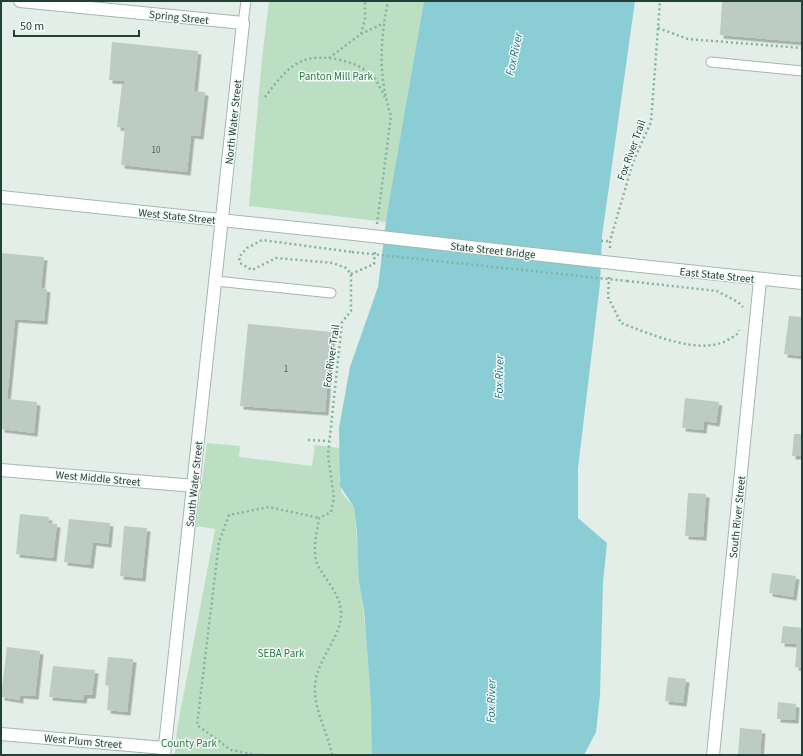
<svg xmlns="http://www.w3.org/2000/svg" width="803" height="756" font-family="'Source Sans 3',sans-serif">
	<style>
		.green { fill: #bcdfc3 }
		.water { fill: #8acdd4 }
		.building { fill: #bccbc4; filter: url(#shadow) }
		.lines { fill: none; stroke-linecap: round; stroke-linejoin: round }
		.lane-casing { stroke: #a5b6af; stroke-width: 11 }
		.street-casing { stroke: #a5b6af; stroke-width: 14 }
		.secondary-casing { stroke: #a1bab0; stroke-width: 14 }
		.path { stroke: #83b2a1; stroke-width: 2.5; stroke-dasharray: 2 3; stroke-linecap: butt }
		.lane { stroke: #fff; stroke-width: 9 }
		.street { stroke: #fff; stroke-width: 12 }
		.secondary { stroke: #fff; stroke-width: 12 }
		.secondary-bridge-casing { stroke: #a1bab0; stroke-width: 14; stroke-linecap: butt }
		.path-bridge { stroke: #83b2a1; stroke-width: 2.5; stroke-dasharray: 2 3; stroke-linecap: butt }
		.secondary-bridge { stroke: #fff; stroke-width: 12 }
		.labels { text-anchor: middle; stroke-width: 3; stroke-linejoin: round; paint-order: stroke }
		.number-label { font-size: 9px; fill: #48635a }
		.street-label { font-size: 11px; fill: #224036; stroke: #f4faf7 }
		.park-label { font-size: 11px; fill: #2b7844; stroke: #f4faf7 }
		.water-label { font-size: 12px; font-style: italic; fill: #1a737e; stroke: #f4faf7 }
	</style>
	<defs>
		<filter id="shadow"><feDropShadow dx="3.5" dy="3.5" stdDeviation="0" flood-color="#0004"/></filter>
	</defs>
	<rect width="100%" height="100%" fill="#e3eee8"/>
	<path class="green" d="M 269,1 L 424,1 L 386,222 L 249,206 L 262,59 Z
		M 207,443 L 240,446 L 239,457 L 312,466 L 315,445 L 349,449 L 339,478 L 342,493 L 354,507 L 371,695 L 373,755 L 173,755 L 175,753 L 177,729 L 214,535 L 215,529 L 196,526 Z"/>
	<path class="water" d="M 424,1 L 635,1 L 602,236 L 600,284 L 578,468 L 578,518 L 607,543 L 603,582 L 600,695 L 596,732 L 584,755 L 372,755 L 371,702 L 364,610 L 359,581 L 357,533 L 354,507 L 340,486 L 339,428 L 350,367 L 378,287 L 387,214 Z"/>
	<path class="building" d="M 722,1 L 802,1 L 802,42 L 720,35 Z
		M 112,42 L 198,51 L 194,91 L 205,92 L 200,136 L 191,135 L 187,172 L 121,165 L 125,128 L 117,127 L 122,84 L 124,84 L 124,81 L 109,80 Z
		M 1,253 L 44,257 L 41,288 L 47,289 L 44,321 L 15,319 L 7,399 L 37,402 L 34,433 L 1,429 Z
		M 789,316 L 802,317 L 802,356 L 784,354 Z
		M 248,324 L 332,332 L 325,412 L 240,406 Z
		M 685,398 L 719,402 L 716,423 L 704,421 L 703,430 L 682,428 Z
		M 801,431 L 802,456 L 792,456 L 794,434 L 801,434 Z
		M 688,493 L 706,494 L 703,537 L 685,536 Z
		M 20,514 L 49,517 L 48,523 L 57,524 L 53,558 L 16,554 Z
		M 69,519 L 110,523 L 108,544 L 93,542 L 90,565 L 64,562 Z
		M 124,526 L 147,528 L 142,578 L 120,576 Z
		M 772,573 L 796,576 L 793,597 L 769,593 Z
		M 783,626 L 802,628 L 802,668 L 795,667 L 797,644 L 781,643 Z
		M 7,647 L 40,651 L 35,696 L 20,695 L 20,700 L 1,697 Z
		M 108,657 L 133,659 L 127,712 L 107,710 L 109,686 L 105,685 Z
		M 53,666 L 95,670 L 92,695 L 84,695 L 83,700 L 49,697 Z
		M 668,677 L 686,679 L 683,703 L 665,701 Z
		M 778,702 L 796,704 L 795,720 L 777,719 Z
		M 740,728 L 762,730 L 760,755 L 738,755 Z"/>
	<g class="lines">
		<g class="lane-casing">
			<path id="lane" d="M 243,23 L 246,1
				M 711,62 L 802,71
				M 216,281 L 331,293"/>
		</g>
		<g class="street-casing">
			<path id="street" d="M 20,1 L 243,23 L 164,755
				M 1,470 L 195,486
				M 1,734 L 164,748
				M 713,755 L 760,280"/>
		</g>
		<g class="secondary-casing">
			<path id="secondary" d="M 1,197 L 354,234
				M 631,265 L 802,283"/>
		</g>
		<path class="path" d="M 658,28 L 688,39 L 802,48
			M 361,34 L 365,19 L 365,1
			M 329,58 L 361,34 L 384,23
			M 265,97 C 275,84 287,67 302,61 C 323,52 363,62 376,80 C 379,85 382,92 385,97
			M 377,224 L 391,116 C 378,75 380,42 388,1
			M 601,241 L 610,241
			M 610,248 L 610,241 L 633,162 L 651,122 L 660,1
			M 351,274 L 374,264 L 375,251
			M 609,277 L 608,297 L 621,323 C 651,334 703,358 731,338 C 735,336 738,334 739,330
			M 627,281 L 717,291 L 738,302 L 743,307
			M 308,440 L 329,441
			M 257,755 L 231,750 L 197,725 L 219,542 L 229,515 L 269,507 L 319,518
			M 332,755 C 328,732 313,709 315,685 C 317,658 343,636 341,611 C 340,592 320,575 316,560 C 313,546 317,532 319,518 L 331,512 L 334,498 L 328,455 L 342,322 L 351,311 L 351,274 L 346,268 L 333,263 L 276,258 L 252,270 L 240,263 L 239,257 L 247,248 L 262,240 L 352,252"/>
		<use href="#lane" class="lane"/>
		<use href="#street" class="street"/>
		<use href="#secondary" class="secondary"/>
		<g class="secondary-bridge-casing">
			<path id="secondary-bridge" d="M 354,234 L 631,265"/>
		</g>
		<path class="path-bridge" d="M 352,252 L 627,281"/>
		<use href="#secondary-bridge" class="secondary-bridge"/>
	</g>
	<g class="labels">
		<g class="number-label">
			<text x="156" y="153">10</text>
			<text x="286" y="372">1</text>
		</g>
		<g class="street-label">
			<text transform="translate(179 17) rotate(6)" y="4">Spring Street</text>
			<text transform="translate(233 122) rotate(-84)" y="4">North Water Street</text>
			<text transform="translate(631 150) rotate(-70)" y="4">Fox River Trail</text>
			<text transform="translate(177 216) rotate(6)" y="4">West State Street</text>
			<text transform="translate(493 250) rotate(6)" y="4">State Street Bridge</text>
			<text transform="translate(717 275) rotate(6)" y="4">East State Street</text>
			<text transform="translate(331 356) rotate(-82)" y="4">Fox River Trail</text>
			<text transform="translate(98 478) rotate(5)" y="4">West Middle Street</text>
			<text transform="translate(194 484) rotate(-84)" y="4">South Water Street</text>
			<text transform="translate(737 517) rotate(-84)" y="4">South River Street</text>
			<text transform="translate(83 741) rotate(5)" y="4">West Plum Street</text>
		</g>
		<g class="park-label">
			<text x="336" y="80">Panton Mill Park</text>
			<text x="281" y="657">SEBA Park</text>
			<text x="189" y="747">County Park</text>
		</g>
		<g class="water-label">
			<text transform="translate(514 54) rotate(-78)" y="4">Fox River</text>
			<text transform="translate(499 377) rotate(-89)" y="4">Fox River</text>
			<text transform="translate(491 701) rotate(-89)" y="4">Fox River</text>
		</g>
	</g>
	<rect width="803" height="756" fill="none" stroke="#224036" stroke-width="4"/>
	<path d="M14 30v6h125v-6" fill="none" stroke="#224036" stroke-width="2"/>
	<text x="20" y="30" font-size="12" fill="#224036" stroke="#f4faf7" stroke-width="3" paint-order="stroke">50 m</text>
</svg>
